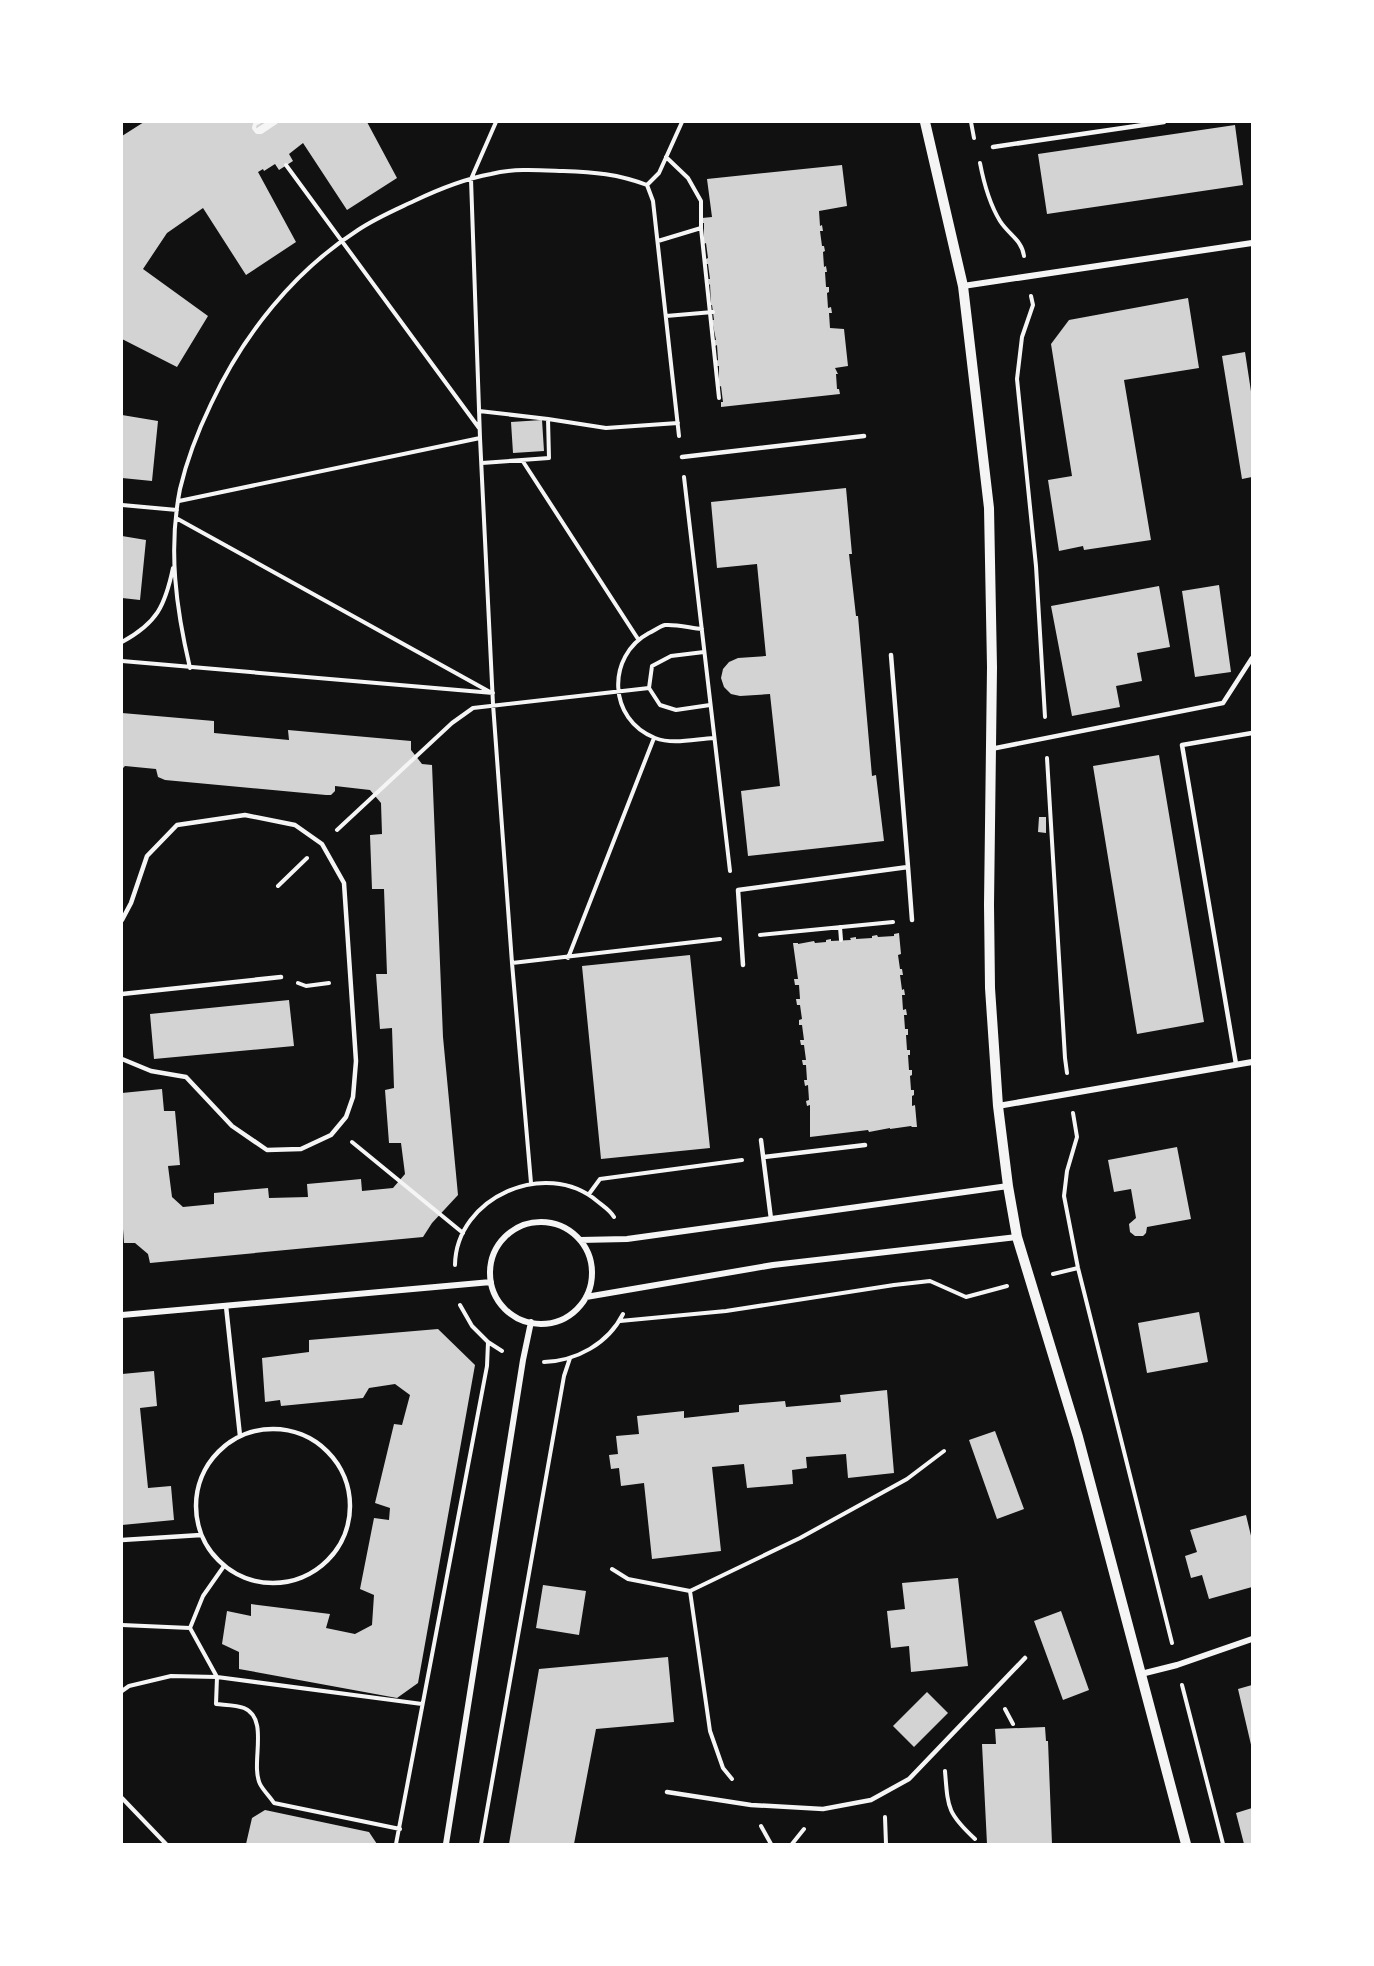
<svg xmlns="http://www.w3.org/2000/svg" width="1374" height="1966" font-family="'Roboto Condensed',sans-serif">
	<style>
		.building { fill: #d3d3d3 }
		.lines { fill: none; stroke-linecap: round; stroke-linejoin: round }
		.path { stroke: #f5f5f5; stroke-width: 4 }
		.service { stroke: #f5f5f5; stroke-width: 4.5 }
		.minor { stroke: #f5f5f5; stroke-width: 6 }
		.tertiary { stroke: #f5f5f5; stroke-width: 10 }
	</style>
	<rect width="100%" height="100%" fill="#111"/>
	<path class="building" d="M 144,122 L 367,122 L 397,178 L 347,210 L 303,143 L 289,154 L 293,161 L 279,170 L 275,164 L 264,171 L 263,169 L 258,172 L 296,242 L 246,275 L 203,208 L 167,233 L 143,269 L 208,316 L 177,367 L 122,339 L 122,136 Z
		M 1235,125 L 1243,185 L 1047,214 L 1038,154 Z
		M 842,165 L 847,206 L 819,211 L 820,226 L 822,225 L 823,231 L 820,231 L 822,246 L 824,246 L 825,251 L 823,252 L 824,267 L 826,266 L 827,272 L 825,272 L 826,287 L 829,287 L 829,292 L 827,293 L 828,308 L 831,307 L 832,313 L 829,313 L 830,328 L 844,329 L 848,366 L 835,368 L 838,374 L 836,374 L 837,389 L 839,389 L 840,394 L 721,407 L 721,402 L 723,402 L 721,386 L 719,387 L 719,366 L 717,366 L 716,361 L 718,360 L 717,345 L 715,346 L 714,340 L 716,340 L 712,320 L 714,320 L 712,305 L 711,305 L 710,284 L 709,285 L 708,279 L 710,279 L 708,264 L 706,264 L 706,259 L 708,258 L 706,243 L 704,244 L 704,223 L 702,223 L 702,218 L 712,217 L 707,179 Z
		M 1188,298 L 1199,368 L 1124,380 L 1151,540 L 1084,550 L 1083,546 L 1059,551 L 1048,480 L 1072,476 L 1051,344 L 1069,320 Z
		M 1245,352 L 1252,398 L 1252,477 L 1242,479 L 1222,356 Z
		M 122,415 L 158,421 L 152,481 L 122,478 Z
		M 542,420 L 544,451 L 513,453 L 511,422 Z
		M 846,488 L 852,554 L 849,554 L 856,616 L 858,616 L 872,776 L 876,775 L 884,841 L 748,856 L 741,791 L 780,786 L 770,694 L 740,696 L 731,694 L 724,687 L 721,678 L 723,669 L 729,662 L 738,658 L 766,656 L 757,564 L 717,568 L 711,502 Z
		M 122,536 L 146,540 L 140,600 L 122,598 Z
		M 1219,585 L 1231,672 L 1195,677 L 1182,591 Z
		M 1159,586 L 1170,647 L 1137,653 L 1142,681 L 1116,686 L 1120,707 L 1072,716 L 1051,606 Z
		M 122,713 L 214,721 L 214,733 L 289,740 L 288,730 L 411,741 L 411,750 L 422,764 L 432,765 L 443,1037 L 458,1195 L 432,1223 L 423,1237 L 150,1263 L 148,1254 L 135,1243 L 124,1243 L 122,1215 L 122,1093 L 162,1089 L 164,1111 L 175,1111 L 180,1165 L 168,1166 L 172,1197 L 183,1207 L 214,1204 L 214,1193 L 268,1188 L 269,1198 L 308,1197 L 307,1184 L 340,1181 L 361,1179 L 362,1191 L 393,1188 L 405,1174 L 401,1143 L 389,1143 L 385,1090 L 394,1088 L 392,1028 L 380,1029 L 376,974 L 387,974 L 384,889 L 372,889 L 370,835 L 382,834 L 381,803 L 370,790 L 335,786 L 335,791 L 331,795 L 326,795 L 165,780 L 158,777 L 156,769 L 125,766 L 122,769 Z
		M 1159,755 L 1204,1022 L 1137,1034 L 1093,766 Z
		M 1039,817 L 1046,817 L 1046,833 L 1038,832 Z
		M 899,933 L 901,954 L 898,955 L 900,969 L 902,969 L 903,975 L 900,975 L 902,990 L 904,989 L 905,995 L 902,995 L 903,1010 L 906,1009 L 907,1015 L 904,1015 L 905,1029 L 908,1029 L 908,1035 L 906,1035 L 907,1050 L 910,1050 L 910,1055 L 908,1055 L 909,1070 L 912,1070 L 912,1075 L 910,1076 L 911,1090 L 914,1090 L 914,1095 L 912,1096 L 912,1106 L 915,1105 L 917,1127 L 912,1127 L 911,1126 L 890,1129 L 890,1128 L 869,1132 L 868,1130 L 810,1137 L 810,1105 L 807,1106 L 806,1101 L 809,1100 L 808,1085 L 805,1086 L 804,1080 L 807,1080 L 806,1065 L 803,1065 L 802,1060 L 806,1060 L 804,1045 L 801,1045 L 800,1040 L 804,1040 L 802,1025 L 799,1025 L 799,1020 L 802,1019 L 800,1005 L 797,1005 L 796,999 L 800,999 L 799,985 L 795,985 L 794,979 L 798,979 L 793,943 L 798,943 L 798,944 L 814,941 L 815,943 L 826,942 L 826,940 L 831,939 L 831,941 L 851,940 L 850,938 L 856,937 L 856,939 L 872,938 L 872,936 L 877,935 L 878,937 L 894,936 L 894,934 Z
		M 690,955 L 710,1148 L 601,1159 L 582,966 Z
		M 289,1000 L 294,1046 L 154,1059 L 150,1014 Z
		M 1177,1147 L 1191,1219 L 1147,1227 L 1146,1233 L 1143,1236 L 1135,1236 L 1130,1232 L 1129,1224 L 1136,1218 L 1131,1189 L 1114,1192 L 1108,1160 Z
		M 1199,1312 L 1208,1362 L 1147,1373 L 1138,1323 Z
		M 438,1329 L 475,1365 L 418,1683 L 397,1698 L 239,1669 L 239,1652 L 222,1644 L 227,1611 L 251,1616 L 251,1604 L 330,1614 L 326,1628 L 355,1634 L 372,1625 L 374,1595 L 360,1589 L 374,1518 L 389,1520 L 390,1508 L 375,1503 L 394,1424 L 402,1425 L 410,1395 L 395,1384 L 369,1388 L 363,1398 L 281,1406 L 280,1400 L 265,1402 L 262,1358 L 309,1352 L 309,1340 Z
		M 154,1371 L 157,1406 L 140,1408 L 148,1488 L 171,1486 L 174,1520 L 122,1525 L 122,1374 Z
		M 887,1390 L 894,1473 L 848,1478 L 846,1454 L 806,1457 L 807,1468 L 792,1470 L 793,1484 L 747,1488 L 744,1464 L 712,1467 L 721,1551 L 652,1559 L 644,1483 L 621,1486 L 619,1468 L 611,1469 L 609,1455 L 618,1454 L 616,1436 L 639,1434 L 637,1416 L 684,1411 L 684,1418 L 739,1412 L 739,1405 L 785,1401 L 786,1407 L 841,1402 L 840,1395 Z
		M 995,1431 L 1024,1509 L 997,1519 L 969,1440 Z
		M 1246,1515 L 1252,1540 L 1252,1587 L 1209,1599 L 1202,1575 L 1191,1578 L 1185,1556 L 1197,1552 L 1190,1530 Z
		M 958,1578 L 968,1666 L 911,1672 L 909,1646 L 891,1648 L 887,1611 L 905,1609 L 902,1583 Z
		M 543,1585 L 586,1591 L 579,1635 L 536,1628 Z
		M 1061,1611 L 1089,1690 L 1063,1700 L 1034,1621 Z
		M 668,1657 L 674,1722 L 596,1729 L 574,1844 L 509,1844 L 539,1669 Z
		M 1252,1685 L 1252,1749 L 1238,1689 Z
		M 927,1692 L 948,1713 L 914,1747 L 893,1726 Z
		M 1045,1727 L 1046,1741 L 1048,1741 L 1052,1844 L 987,1844 L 982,1744 L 996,1744 L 995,1729 Z
		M 1252,1808 L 1252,1844 L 1244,1844 L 1236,1813 Z
		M 265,1810 L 369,1832 L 377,1844 L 246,1844 L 252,1818 Z"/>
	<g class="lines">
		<path class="path" d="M 259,122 L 255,124 L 254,128 L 257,132 L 261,132 L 276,122
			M 496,122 L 471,179 L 480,438 L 493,704 L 512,963 L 531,1183
			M 971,122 L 974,138
			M 259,129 L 270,122
			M 666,157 L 688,178 L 701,201 L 701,228 L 719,398
			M 980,163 C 984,184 989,203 1000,221 C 1009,235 1022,240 1024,256
			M 286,165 L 479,428
			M 647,185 L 653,201 L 679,436
			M 647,185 L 659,173 L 682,122
			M 658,241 L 701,228
			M 1031,296 L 1033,305 L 1022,337 L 1017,379 L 1036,566 L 1045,717
			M 666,316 L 713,312
			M 479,411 L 548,419 L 606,428 L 678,423
			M 522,460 L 638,639
			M 482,463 L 549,458 L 548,419
			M 684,477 L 730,871
			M 179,501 L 480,438
			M 122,505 L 177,510
			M 176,518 L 490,692
			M 702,629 C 691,628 676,624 665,625 C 660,626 654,631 649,633 C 606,656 608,720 655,738 C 673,745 695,739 714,738
			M 122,642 C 157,623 165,606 173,568
			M 704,652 L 671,656 L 652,666 L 649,688 L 660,705 L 676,710 L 710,705
			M 122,661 L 493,693
			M 190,668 C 176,609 168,549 180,489 C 187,459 198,431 211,404 C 243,335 294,271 358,230 C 376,218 395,210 414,201 C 439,189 464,179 491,174 C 515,168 539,170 563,171 C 594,172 618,174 647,185
			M 1047,758 L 1065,1058 L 1067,1073
			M 337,830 L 452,723 L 473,708 L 649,688
			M 278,886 L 307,858
			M 840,927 L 841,940
			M 760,935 L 893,922
			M 568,958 L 654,738
			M 512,963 L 720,939
			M 298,983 L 306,986 L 329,983
			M 1073,1113 L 1077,1137 L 1067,1171 L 1064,1196 L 1078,1268 L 1172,1643
			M 352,1142 L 463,1233
			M 589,1194 L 600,1179 L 742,1160
			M 455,1265 C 456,1197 546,1158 597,1201 C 603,1206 610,1210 614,1217
			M 1053,1274 L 1078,1268
			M 620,1321 L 726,1311 L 894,1285 L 930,1281 L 966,1297 L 1007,1286
			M 488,1342 L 502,1351
			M 544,1362 C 576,1361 608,1344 623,1314
			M 224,1566 L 203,1596 L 190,1628 L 217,1677 L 216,1704 C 225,1705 237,1705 244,1708 C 270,1719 250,1763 260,1784 C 263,1790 270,1797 274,1803 L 400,1829
			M 612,1569 L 628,1579 L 690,1591 L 800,1538 L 907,1479 L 944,1451
			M 690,1591 L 710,1731 L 723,1768 L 732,1779
			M 122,1625 L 190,1628
			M 1182,1685 L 1223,1844
			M 122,1691 L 129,1686 L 171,1676 L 217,1677 L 422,1704
			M 1005,1709 L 1013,1724
			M 945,1771 C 948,1808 947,1813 975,1839
			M 122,1798 L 166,1844
			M 885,1817 L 886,1844
			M 761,1826 L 771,1844
			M 396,1844 L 487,1366 L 488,1342 L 472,1326 L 460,1305
			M 481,1844 L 564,1376 L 570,1358
			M 792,1844 L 804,1829"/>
		<path class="service" d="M 993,147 L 1164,122
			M 682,457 L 864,436
			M 991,749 L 1223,703 L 1252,658
			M 908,867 L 912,920
			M 122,920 L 131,903 L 147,856 L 177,825 L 245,815 L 295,825 L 322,844 L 344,883 L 356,1061 L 353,1097 L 346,1117 L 331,1135 L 301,1149 L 267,1150 L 232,1126 L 186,1077 L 151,1071 L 122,1059
			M 743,965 L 738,890 L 908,867 L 891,655
			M 122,994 L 281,977
			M 1236,1064 L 1182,745 L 1252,733
			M 761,1140 L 771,1219
			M 764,1157 L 865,1145
			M 226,1306 L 240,1436
			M196 1506a77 77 0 1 1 154 0a77 77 0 1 1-154 0Z
			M 122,1540 L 201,1535
			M 667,1792 L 751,1805 L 823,1809 L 871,1800 L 909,1779 L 1025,1658"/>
		<path class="minor" d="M 963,286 L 1252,243
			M 998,1106 L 1252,1062
			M490 1273a51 51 0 1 1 102 0a51 51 0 1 1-102 0Z
			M 580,1240 L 627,1239 L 1008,1186
			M 586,1297 L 773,1265 L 1017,1237
			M 122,1315 L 491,1282
			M 1141,1674 L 1177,1665 L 1252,1639
			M 446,1844 L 523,1360 L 531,1322"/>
		<path class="tertiary" d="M 925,122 L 963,286 L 989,508 L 992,667 L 989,905 L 990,988 L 998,1106 L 1008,1186 L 1017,1237 L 1078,1437 L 1186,1844"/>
	</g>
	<rect width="1374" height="1966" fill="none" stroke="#ffffff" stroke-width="246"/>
</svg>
